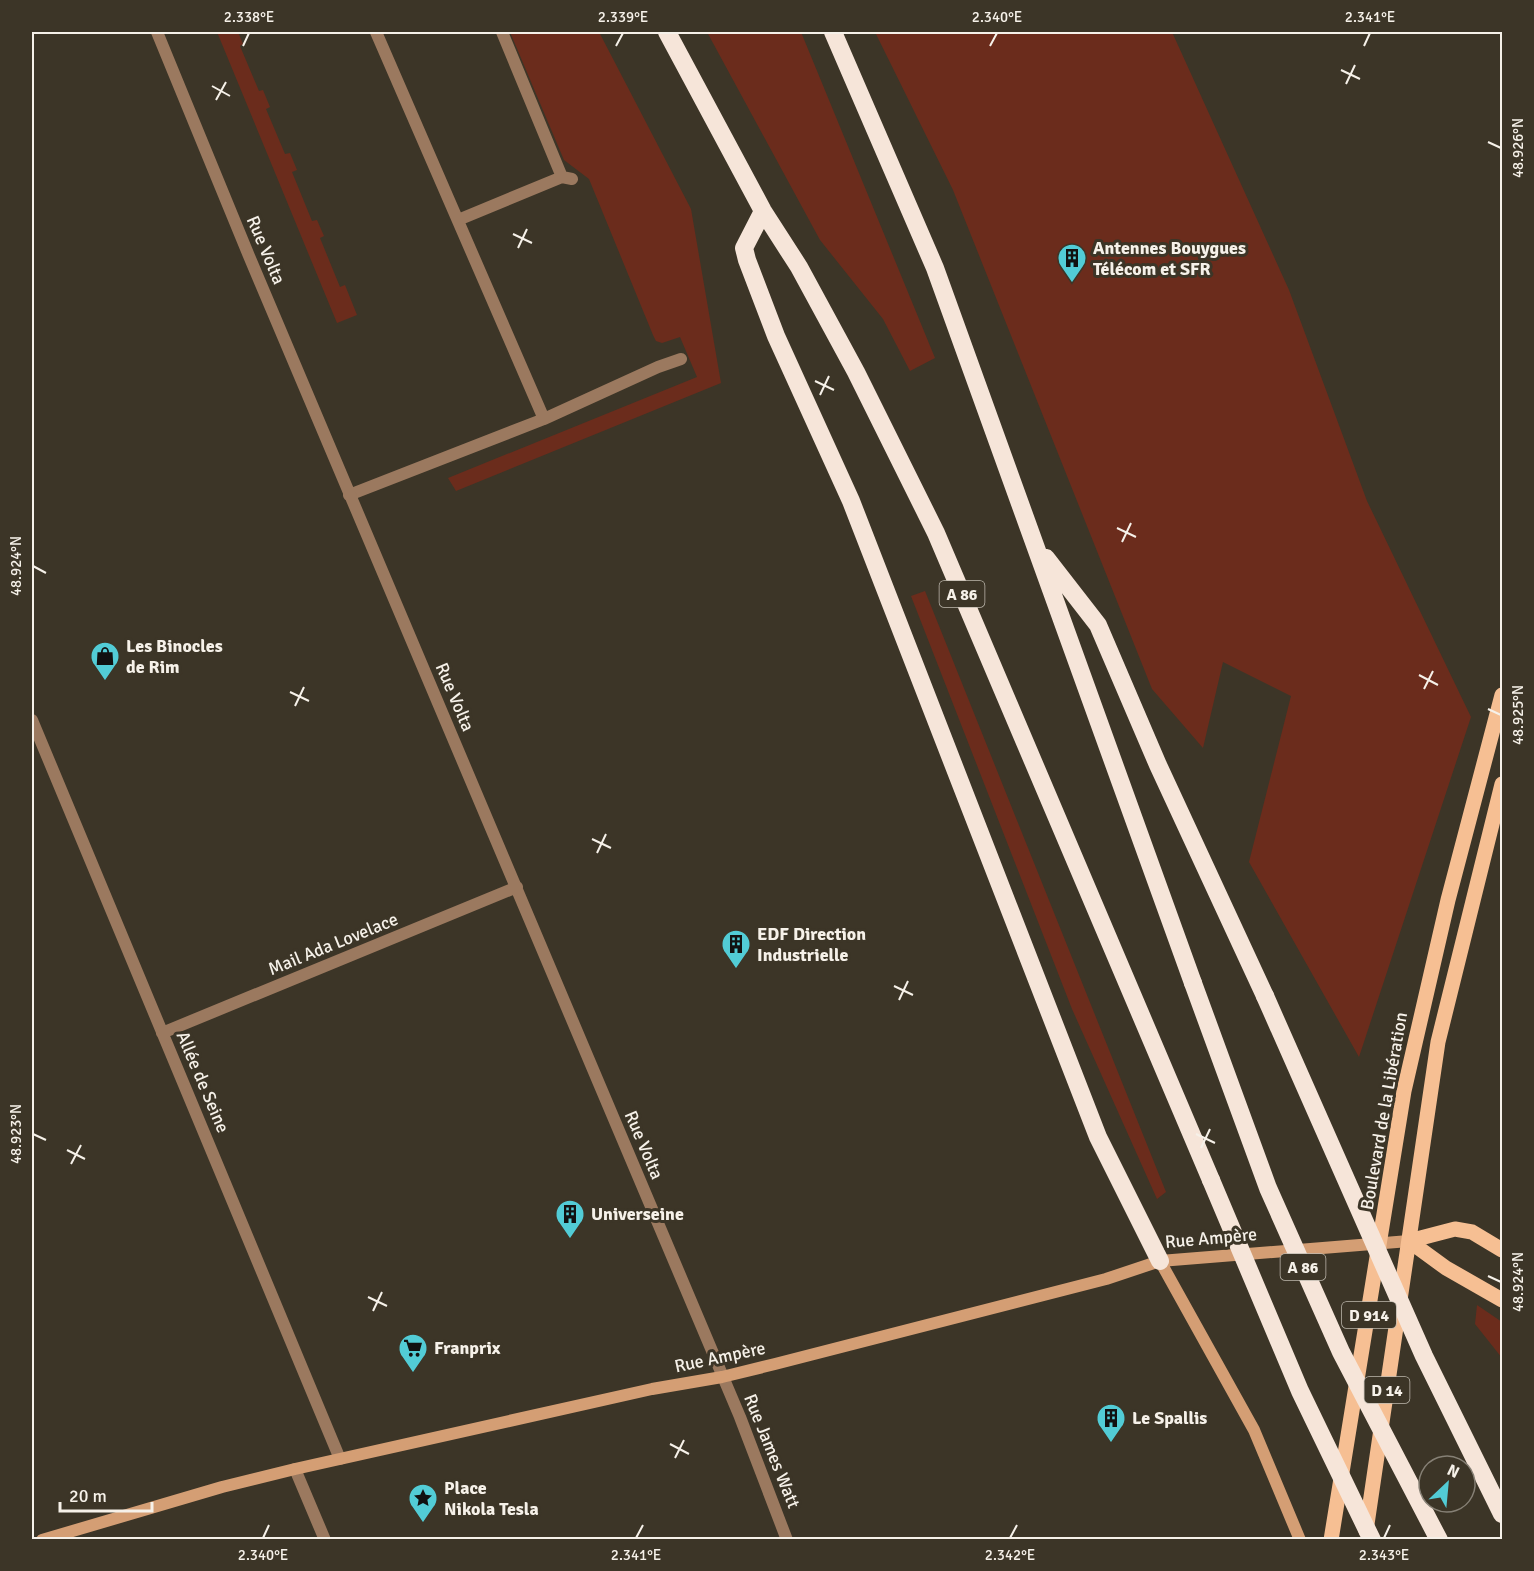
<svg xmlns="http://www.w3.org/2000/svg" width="1534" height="1571" font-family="Signika,sans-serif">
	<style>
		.green { fill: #6b2c1c }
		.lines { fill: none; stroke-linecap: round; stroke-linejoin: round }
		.lane { stroke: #9b795f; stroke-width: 12 }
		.street { stroke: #9b795f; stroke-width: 12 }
		.secondary { stroke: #d49e74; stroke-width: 12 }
		.primary { stroke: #f6bf93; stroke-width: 15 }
		.highway { stroke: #f6e5d9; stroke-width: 18 }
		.highway-bridge { stroke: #f6e5d9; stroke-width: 18 }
		.ticks { fill: none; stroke: #f6f1e9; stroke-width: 2 }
		.labels { text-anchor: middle; stroke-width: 6; stroke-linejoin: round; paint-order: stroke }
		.shield { fill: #3c3527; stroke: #beb9af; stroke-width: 1.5 }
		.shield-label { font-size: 16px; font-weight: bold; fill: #f6f1e9 }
		.poi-label { font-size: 18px; font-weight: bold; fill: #f6f1e9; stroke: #3c3527; text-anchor: start }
		.street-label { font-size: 18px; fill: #f6f1e9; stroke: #3c3527 }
		.neatline { fill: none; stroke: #f6f1e9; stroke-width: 2 }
		.ticks-label { font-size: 15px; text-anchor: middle; fill: #f6f1e9 }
	</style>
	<rect width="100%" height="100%" fill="#3c3527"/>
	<path class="green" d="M 217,32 L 238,32 L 243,44 L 240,46 L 259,91 L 263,90 L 270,107 L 266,109 L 285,154 L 290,153 L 297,170 L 292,172 L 312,221 L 317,220 L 324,236 L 320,238 L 340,287 L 345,285 L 357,315 L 337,323 Z
		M 510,32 L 599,32 L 691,209 L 721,383 L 456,491 L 448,478 L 697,377 L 680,337 L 662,343 L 656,341 L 653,335 L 589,179 L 564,160 Z
		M 707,32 L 801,32 L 935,358 L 910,371 L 883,319 L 820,240 Z
		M 875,32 L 1172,32 L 1289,290 L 1367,501 L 1471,717 L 1359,1057 L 1249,862 L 1291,696 L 1223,662 L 1203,748 L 1152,689 L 953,190 Z
		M 925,591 L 1166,1192 L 1157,1199 L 1072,1009 L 911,596 Z
		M 1477,1305 L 1502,1322 L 1502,1358 L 1475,1324 Z"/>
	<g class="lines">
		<path class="lane" d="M 376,32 L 544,419
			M 502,32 L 562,177
			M 458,220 L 562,177 L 572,179
			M 349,495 L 544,419 L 658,367 L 681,359"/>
		<path class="street" d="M 157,32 L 249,256 L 740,1417 L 787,1540
			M 32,720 L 340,1459
			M 162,1033 L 517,887
			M 295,1469 L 325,1540"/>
		<path class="secondary" d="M 1160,1261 L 1254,1430 L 1300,1540
			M 42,1540 L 222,1487 L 295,1469 L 652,1389 L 722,1377 L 775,1364 L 1106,1279 L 1160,1261 L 1409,1241"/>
		<path class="primary" d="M 1409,1241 L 1446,1268 L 1502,1300
			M 1409,1241 L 1455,1229 L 1472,1232 L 1502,1250
			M 1366,1531 L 1438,1042 L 1502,784
			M 1331,1540 L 1404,1091 L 1448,900 L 1502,695"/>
		<path class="highway" d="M 667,32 L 763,211 L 799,267 L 856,372 L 936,533 L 1211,1180
			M 833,32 L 935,268 L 1193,983
			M 763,211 L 744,248 L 747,260 L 776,336 L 851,501 L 1098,1137 L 1160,1261
			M 1046,558 L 1098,625 L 1158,765 L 1265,996"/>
		<path class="highway-bridge" d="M 1193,983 L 1268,1188 L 1341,1352 L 1439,1540
			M 1265,996 L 1424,1356 L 1502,1514
			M 1211,1180 L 1300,1391 L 1372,1540"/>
	</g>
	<path class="ticks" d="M 243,46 L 249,33M 616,46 L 623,33M 990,46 L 997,33M 1364,46 L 1370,33M 1341,70 L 1360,79M 1346,84 L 1355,65M 212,86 L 230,96M 216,100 L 226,82M 1488,142 L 1501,148M 513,234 L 532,243M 518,248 L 527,229M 815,381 L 834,390M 820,395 L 829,376M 1117,528 L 1136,537M 1122,542 L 1131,523M 33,566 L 46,573M 1419,675 L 1438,685M 1424,689 L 1433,671M 290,692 L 309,701M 295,706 L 304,687M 1488,709 L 1501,715M 592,839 L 611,848M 597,853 L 606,834M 894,986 L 913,995M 899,1000 L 908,981M 33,1134 L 46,1140M 1196,1134 L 1215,1143M 1201,1148 L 1210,1129M 67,1150 L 85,1159M 71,1164 L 81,1145M 1488,1276 L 1501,1282M 368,1297 L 387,1306M 373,1311 L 382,1292M 670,1444 L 689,1454M 675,1458 L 684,1440M 263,1538 L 269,1525M 636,1538 L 643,1525M 1010,1538 L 1017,1525M 1384,1538 L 1390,1525"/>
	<defs>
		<g id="building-pin" transform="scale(1.5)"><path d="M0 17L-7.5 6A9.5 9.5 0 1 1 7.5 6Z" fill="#52ccd6" stroke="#3c3527"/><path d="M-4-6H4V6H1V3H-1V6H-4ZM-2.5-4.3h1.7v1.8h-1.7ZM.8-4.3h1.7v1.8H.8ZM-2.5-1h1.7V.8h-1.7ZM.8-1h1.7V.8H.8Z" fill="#111"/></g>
		<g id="shop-pin" transform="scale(1.5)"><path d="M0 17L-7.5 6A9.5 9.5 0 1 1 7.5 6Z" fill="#52ccd6" stroke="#3c3527"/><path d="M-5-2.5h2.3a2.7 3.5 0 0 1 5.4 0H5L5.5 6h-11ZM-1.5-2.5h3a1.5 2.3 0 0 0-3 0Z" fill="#111"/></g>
		<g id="supermarket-pin" transform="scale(1.5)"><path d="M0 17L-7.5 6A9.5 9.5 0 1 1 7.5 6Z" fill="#52ccd6" stroke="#3c3527"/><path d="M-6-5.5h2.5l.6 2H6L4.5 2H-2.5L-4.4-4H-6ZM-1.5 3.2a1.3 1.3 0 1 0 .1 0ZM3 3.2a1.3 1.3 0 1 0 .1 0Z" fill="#111"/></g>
		<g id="sight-pin" transform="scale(1.5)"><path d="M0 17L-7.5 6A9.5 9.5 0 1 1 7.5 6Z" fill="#52ccd6" stroke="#3c3527"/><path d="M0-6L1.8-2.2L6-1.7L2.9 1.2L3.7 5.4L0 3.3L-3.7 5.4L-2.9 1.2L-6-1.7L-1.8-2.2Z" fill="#111"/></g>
	</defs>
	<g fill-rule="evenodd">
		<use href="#building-pin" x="1072" y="258"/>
		<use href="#shop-pin" x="105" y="656"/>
		<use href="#building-pin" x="736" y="944"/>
		<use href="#building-pin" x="570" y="1214"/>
		<use href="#supermarket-pin" x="413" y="1348"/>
		<use href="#building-pin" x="1111" y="1418"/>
		<use href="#sight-pin" x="423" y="1498"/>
	</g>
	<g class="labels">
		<g class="shield">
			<rect x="939.5" y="581" width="45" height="26" rx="4.5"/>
			<rect x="1280.5" y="1254" width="45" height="26" rx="4.5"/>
			<rect x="1342" y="1302" width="54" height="26" rx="4.5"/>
			<rect x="1364.5" y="1377" width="45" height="26" rx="4.5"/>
		</g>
		<g class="shield-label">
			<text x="962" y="600">A 86</text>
			<text x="1303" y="1273">A 86</text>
			<text x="1369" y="1321">D 914</text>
			<text x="1387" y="1396">D 14</text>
		</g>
		<g class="poi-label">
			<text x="1093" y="254">Antennes Bouygues<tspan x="1093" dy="21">Télécom et SFR</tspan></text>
			<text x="126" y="652">Les Binocles<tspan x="126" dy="21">de Rim</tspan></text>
			<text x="757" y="940">EDF Direction<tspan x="757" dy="21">Industrielle</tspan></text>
			<text x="591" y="1220">Universeine</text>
			<text x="434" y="1354">Franprix</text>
			<text x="1132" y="1424">Le Spallis</text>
			<text x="444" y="1494">Place<tspan x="444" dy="21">Nikola Tesla</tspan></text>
		</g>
		<g class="street-label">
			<text transform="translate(266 250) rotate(67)" y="6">Rue Volta</text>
			<text transform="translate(455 697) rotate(67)" y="6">Rue Volta</text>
			<text transform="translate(333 944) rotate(-22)" y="6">Mail Ada Lovelace</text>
			<text transform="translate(203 1082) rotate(67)" y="6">Allée de Seine</text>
			<text transform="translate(1384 1111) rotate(-80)" y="6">Boulevard de la Libération</text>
			<text transform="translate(644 1145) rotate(67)" y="6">Rue Volta</text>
			<text transform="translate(1211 1238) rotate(-5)" y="6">Rue Ampère</text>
			<text transform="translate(720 1357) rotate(-12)" y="6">Rue Ampère</text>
			<text transform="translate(772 1451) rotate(68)" y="6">Rue James Watt</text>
		</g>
	</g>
	<rect width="1534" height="1571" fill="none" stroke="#3c3527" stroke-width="66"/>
	<g transform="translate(1447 1484) rotate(26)"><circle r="28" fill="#3c3527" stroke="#868075" stroke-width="1.5"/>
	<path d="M0-4.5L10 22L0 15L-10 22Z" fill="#52ccd6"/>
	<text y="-9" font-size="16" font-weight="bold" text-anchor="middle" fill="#f6f1e9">N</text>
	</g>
	<path d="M60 1502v9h92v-9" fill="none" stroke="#f6f1e9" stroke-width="3"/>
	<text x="69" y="1502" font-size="18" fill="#f6f1e9" stroke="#3c3527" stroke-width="4.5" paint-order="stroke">20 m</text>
	<rect x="33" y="33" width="1468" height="1505" class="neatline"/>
	<g class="ticks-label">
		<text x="249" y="22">2.338°E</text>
		<text x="623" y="22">2.339°E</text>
		<text x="997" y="22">2.340°E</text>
		<text x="1370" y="22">2.341°E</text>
		<text transform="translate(1518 148) rotate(-90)" y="5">48.926°N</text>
		<text transform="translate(16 566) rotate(-90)" y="5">48.924°N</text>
		<text transform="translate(1518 715) rotate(-90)" y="5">48.925°N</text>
		<text transform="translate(16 1134) rotate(-90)" y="5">48.923°N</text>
		<text transform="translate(1518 1282) rotate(-90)" y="5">48.924°N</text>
		<text x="263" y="1560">2.340°E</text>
		<text x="636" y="1560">2.341°E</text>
		<text x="1010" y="1560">2.342°E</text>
		<text x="1384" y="1560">2.343°E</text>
	</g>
</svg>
